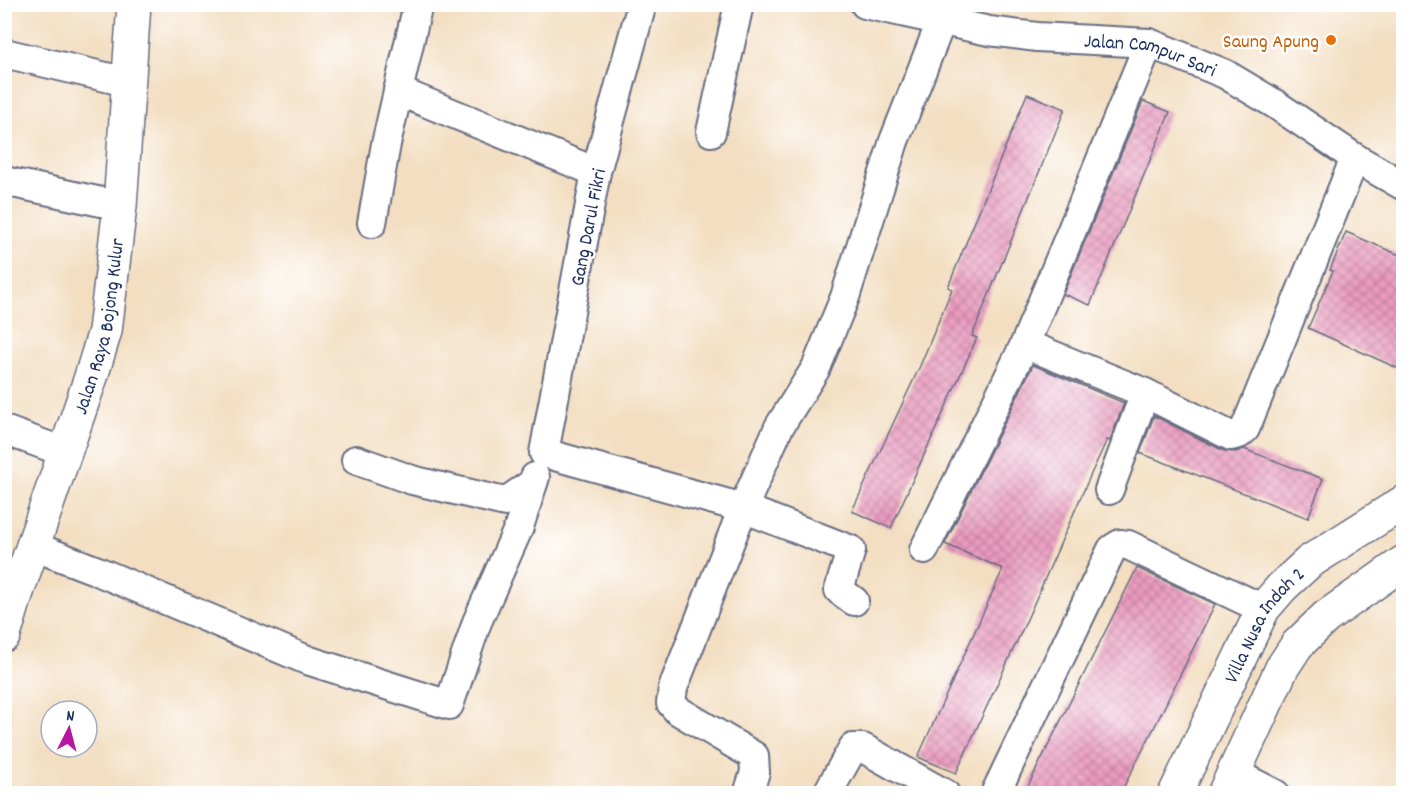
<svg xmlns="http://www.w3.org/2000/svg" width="1408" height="798" font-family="Dekko,sans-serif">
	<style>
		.building { fill: url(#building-cross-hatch) }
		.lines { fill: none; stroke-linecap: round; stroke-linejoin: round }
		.street-casing { stroke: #676c81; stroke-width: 32 }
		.secondary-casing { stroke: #676c81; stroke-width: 36 }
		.street { stroke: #fff; stroke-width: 28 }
		.secondary { stroke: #fff; stroke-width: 33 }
		.food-dot { fill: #e8710a; stroke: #fff; stroke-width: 2 }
		.labels { text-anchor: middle; stroke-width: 5; stroke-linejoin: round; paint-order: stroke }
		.food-label { font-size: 20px; fill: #c56008; stroke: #fff; text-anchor: end }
		.street-label { font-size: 20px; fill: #1b2f5e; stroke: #fff }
	</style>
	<defs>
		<pattern id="building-cross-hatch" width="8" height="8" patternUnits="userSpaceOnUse" patternTransform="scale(1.5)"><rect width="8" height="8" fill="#eb9bbf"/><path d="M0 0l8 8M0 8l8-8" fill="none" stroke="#be7f9e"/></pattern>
	</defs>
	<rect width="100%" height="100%" fill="#fff"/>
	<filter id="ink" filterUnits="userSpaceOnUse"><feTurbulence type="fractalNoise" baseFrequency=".0167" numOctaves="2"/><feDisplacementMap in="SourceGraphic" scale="12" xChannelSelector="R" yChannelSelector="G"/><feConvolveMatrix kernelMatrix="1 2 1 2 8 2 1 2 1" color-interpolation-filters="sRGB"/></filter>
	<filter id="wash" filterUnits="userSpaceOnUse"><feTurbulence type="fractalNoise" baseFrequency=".008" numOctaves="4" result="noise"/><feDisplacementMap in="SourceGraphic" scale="24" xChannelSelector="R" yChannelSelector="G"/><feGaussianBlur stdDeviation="1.35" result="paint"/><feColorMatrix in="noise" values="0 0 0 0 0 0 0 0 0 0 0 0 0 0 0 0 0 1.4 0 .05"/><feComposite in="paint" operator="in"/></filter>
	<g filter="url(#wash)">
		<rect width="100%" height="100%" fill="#f3dec1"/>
		<g id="blocks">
			<path class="building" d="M 1027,94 L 1065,109 L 972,336 L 977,338 L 891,528 L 852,511 L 920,366 L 952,289 L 948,287 Z
				M 1143,101 L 1170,112 L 1090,305 L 1063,294 Z
				M 1346,232 L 1404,257 L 1404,371 L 1308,328 L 1333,271 L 1330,270 Z
				M 1033,365 L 1124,403 L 1110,441 L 1107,440 L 1091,474 L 1025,624 L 956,773 L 918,757 L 1003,569 L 945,544 Z
				M 1154,416 L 1224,451 L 1235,452 L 1244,449 L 1323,479 L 1308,518 L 1140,453 Z
				M 1137,568 L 1215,604 L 1155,726 L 1120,794 L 1024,794 Z"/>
		</g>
	</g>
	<g filter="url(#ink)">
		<use href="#blocks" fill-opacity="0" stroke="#676c81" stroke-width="1.5"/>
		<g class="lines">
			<g class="street-casing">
				<g id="street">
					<path d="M 642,4 L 596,172 L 544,453 L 743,508 L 851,550 L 839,590 L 854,601"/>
					<path id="s1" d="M 865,4 L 989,31 L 1037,37 L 1149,43 L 1225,74 L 1275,104 L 1355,158 L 1404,186"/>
					<path d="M 4,53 L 127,82"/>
					<path d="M 398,91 L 596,172"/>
					<path d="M 711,132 L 739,4"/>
					<path d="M 4,181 L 120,206"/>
					<path d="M 372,223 L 386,144 L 418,4"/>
					<path d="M 1025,344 L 1145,393 L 1109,490"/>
					<path d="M 1145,393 L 1231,436 L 1239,434 L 1245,429 L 1355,158"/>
					<path d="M 4,430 L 64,452"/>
					<path d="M 356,460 L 412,480 L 505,502 L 533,483 L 535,477"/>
					<path d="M 33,546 L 95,570 L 307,660 L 449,705 L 477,622 L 519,527 L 533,483"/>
					<path d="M 924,550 L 1025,344 L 1149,43"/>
					<path d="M 1234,773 L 1275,794"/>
					<path d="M 748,794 L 755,772 L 754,756 L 677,710 L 671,703 L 673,688 L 743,508 L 779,427 L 816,368 L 845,297 L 894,141 L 941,22"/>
					<path d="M 827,794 L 853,748 L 863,748 L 945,794"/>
					<path d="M 995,794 L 1112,549 L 1120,544 L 1128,545 L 1263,609"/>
				</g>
			</g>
			<g class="secondary-casing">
				<g id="secondary">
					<path id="s2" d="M 4,635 L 16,595 L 91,377 L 105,331 L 120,206 L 134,4"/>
					<path id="s3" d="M 1175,794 L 1263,609 L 1282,587 L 1309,562 L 1404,502"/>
					<path d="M 1224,794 L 1282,668 L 1297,645 L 1326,617 L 1404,562"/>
				</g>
			</g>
			<use href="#street" class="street"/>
			<use href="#secondary" class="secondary"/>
		</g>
	</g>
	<circle class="food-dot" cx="1331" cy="40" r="6"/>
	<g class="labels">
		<g class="food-label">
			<text x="1319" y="47">Saung Apung</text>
		</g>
		<g class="street-label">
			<text dy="7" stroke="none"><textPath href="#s1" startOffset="291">Jalan Campur Sari</textPath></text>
			<text transform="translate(587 227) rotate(-79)" y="7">Gang Darul Fikri</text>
			<text dy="7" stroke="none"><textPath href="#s2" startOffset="324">Jalan Raya Bojong Kulur</textPath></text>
			<text dy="7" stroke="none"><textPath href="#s3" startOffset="192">Villa Nusa Indah 2</textPath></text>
		</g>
	</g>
	<rect width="1408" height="798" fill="none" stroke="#fff" stroke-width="24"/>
	<g transform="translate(69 729) rotate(6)"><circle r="28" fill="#ffffff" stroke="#a4acbf" stroke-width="1.5"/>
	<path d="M0-4.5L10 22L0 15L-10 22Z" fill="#b5179e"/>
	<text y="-9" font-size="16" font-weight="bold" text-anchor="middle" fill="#1b2f5e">N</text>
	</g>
</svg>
